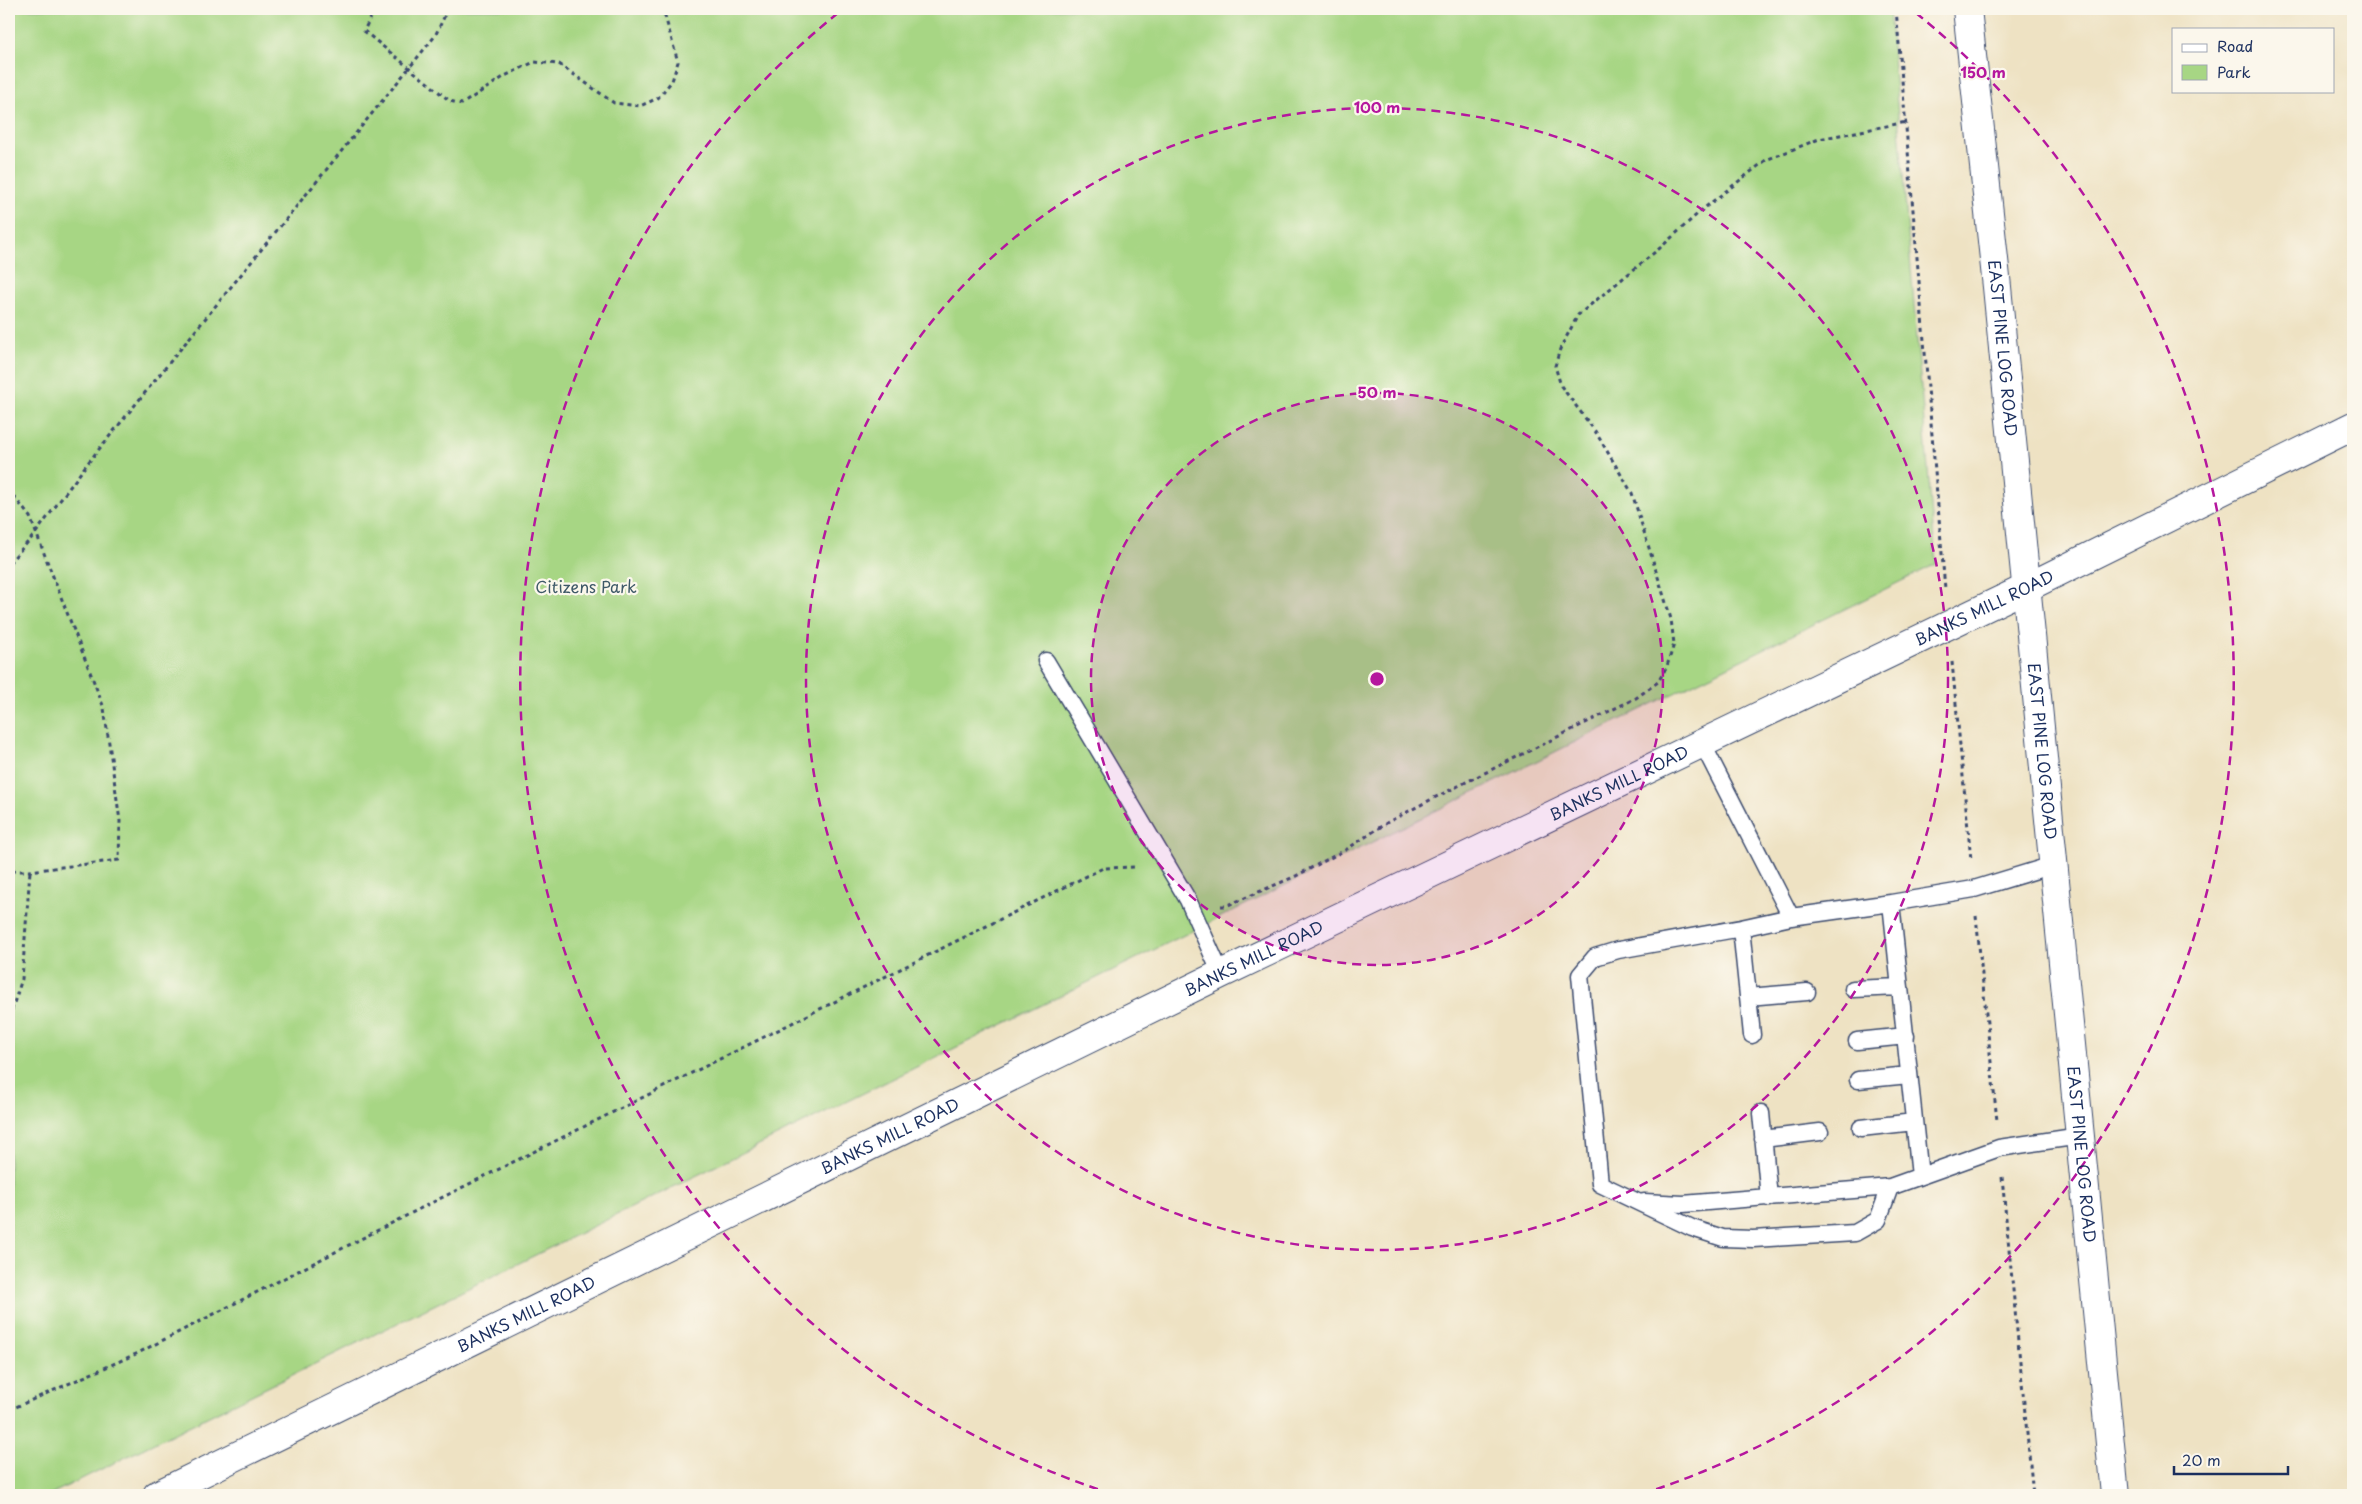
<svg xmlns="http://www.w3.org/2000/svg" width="2362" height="1504" font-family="'Playpen Sans',sans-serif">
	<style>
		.green { fill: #a7d684; stroke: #618271 }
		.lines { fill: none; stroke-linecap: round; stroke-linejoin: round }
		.service-casing { stroke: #3b4a6d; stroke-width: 19 }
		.tertiary-casing { stroke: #3b4a6d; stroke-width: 30 }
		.primary-casing { stroke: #3b4a6d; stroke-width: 30 }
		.path { stroke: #3b4a6d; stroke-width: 3; stroke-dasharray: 4 4; stroke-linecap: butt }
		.service { stroke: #fff; stroke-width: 16 }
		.tertiary { stroke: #fff; stroke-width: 28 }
		.primary { stroke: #fff; stroke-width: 28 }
		.ring { fill: none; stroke: #b5179e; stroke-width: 2.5; stroke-dasharray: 9 6 }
		.labels { text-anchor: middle; stroke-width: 4.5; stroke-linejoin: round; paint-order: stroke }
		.street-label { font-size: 16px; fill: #1b2f5e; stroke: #fbf7ec }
		.park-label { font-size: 16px; fill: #3e5968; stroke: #fbf7ec }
		.centre { fill: #b5179e; stroke: #fbf7ec; stroke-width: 2.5 }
		.ring-label { font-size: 15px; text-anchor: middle; font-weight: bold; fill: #b5179e; stroke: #fbf7ec; stroke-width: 4.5; stroke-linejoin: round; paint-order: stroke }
	</style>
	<rect width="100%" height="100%" fill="#fbf7ec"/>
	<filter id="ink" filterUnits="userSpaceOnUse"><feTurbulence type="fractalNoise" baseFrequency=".02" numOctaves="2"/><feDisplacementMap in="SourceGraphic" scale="10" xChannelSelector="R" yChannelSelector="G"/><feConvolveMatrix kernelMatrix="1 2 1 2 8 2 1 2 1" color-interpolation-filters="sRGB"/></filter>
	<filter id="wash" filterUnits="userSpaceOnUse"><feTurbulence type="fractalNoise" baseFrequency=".0096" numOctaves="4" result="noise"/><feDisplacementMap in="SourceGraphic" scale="20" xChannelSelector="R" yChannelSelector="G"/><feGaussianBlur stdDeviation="1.12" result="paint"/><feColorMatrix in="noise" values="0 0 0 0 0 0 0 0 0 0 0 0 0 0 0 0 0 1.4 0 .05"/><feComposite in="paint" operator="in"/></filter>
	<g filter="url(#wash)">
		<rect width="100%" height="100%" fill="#eee2c3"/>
		<path class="green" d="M 9,9 L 1889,9 L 1936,564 L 49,1495 L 9,1495 Z"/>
	</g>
	<g filter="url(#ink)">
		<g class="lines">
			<g class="service-casing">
				<path id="service" d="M 1046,661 L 1188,900 L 1221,974
					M 1702,743 L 1791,917 L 1741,928 L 1618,950 L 1595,957 L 1580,975 L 1600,1184 L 1692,1228 L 1723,1238 L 1753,1239 L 1855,1233 L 1878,1220 L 1890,1187
					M 1791,917 L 1891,903
					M 1741,928 L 1752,1035
					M 1853,989 L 1900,987
					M 1748,997 L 1807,992
					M 1857,1041 L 1906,1036
					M 1858,1080 L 1909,1075
					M 1761,1113 L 1769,1198
					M 1861,1128 L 1914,1122
					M 1763,1139 L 1820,1132
					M 1920,1176 L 1891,903 L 1974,889 L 2053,865
					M 1644,1202 L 1683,1204 L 1890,1187 L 1999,1148 L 2080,1136"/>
			</g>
			<g class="tertiary-casing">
				<g id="tertiary">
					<path id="s1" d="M 157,1495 L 1221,974 L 2026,588 L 2353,426"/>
				</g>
			</g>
			<g class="primary-casing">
				<g id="primary">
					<path id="s2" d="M 1967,9 L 1997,287 L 2115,1495"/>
				</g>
			</g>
			<path class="path" d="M 374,9 L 364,31 L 450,101 L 462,104 L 505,76 L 534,62 L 559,64 L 614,103 L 640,106 L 658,98 L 672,81 L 678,62 L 663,9
				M 1896,9 L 1945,589
				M 9,490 L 30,517 L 104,708 L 120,821 L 119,860 L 30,871 L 9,871
				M 9,563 L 35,534 L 87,464 L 435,36 L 448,9
				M 1952,662 L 1971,860
				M 1221,906 L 1226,906 L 1296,876 L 1347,849 L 1388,822 L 1432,799 L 1636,698 L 1658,682 L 1667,666 L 1674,644 L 1671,619 L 1632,493 L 1595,431 L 1561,386 L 1555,366 L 1560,349 L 1578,315 L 1660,248 L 1703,209 L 1766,160 L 1819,139 L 1907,122
				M 1976,916 L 1997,1121
				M 9,1018 L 22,979 L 30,871
				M 2002,1177 L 2033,1495
				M 9,1410 L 136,1354 L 435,1201 L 1103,868 L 1135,867"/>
			<use href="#service" class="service"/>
			<use href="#tertiary" class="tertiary"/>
			<use href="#primary" class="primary"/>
		</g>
	</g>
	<circle cx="1377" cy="679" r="286" fill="#b5179e" fill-opacity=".12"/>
	<g class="ring">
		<circle cx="1377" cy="679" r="286"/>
		<circle cx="1377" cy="679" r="571"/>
		<path d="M1112 1494A857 857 0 0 1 838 13M1916 13A857 857 0 0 1 1642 1494"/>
	</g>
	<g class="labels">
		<g class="street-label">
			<text dy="6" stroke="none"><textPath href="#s2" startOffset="341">EAST PINE LOG ROAD</textPath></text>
			<text dy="6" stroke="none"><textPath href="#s1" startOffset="2031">BANKS MILL ROAD</textPath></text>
			<text dy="6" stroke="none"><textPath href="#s2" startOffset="746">EAST PINE LOG ROAD</textPath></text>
			<text dy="6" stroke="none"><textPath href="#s1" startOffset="1626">BANKS MILL ROAD</textPath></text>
			<text dy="6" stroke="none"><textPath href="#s1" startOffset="1221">BANKS MILL ROAD</textPath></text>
			<text dy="6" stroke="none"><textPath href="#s1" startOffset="816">BANKS MILL ROAD</textPath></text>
			<text dy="6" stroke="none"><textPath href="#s2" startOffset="1151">EAST PINE LOG ROAD</textPath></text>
			<text dy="6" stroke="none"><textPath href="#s1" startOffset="411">BANKS MILL ROAD</textPath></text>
		</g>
		<g class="park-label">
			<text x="586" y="593">Citizens Park</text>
		</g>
	</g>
	<circle cx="1377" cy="679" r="8" class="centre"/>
	<g class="ring-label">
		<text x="1983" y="78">150 m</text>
		<text x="1377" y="113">100 m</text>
		<text x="1377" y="398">50 m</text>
	</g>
	<rect width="2362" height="1504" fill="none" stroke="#fbf7ec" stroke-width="30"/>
	<rect x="2172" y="28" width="162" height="65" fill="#fbf7ec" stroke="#a1a7b3"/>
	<rect x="2182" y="44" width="25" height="8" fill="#ffffff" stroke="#a1a7b3"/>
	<text x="2217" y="52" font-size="15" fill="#1b2f5e">Road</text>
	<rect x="2182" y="65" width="25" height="15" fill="#a7d684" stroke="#a1a7b3"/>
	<text x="2217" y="78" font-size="15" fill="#1b2f5e">Park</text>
	<path d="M2174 1466v8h114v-8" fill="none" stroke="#1b2f5e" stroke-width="2.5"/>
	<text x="2182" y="1466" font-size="15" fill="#1b2f5e" stroke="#fbf7ec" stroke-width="4" paint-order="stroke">20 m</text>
</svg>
